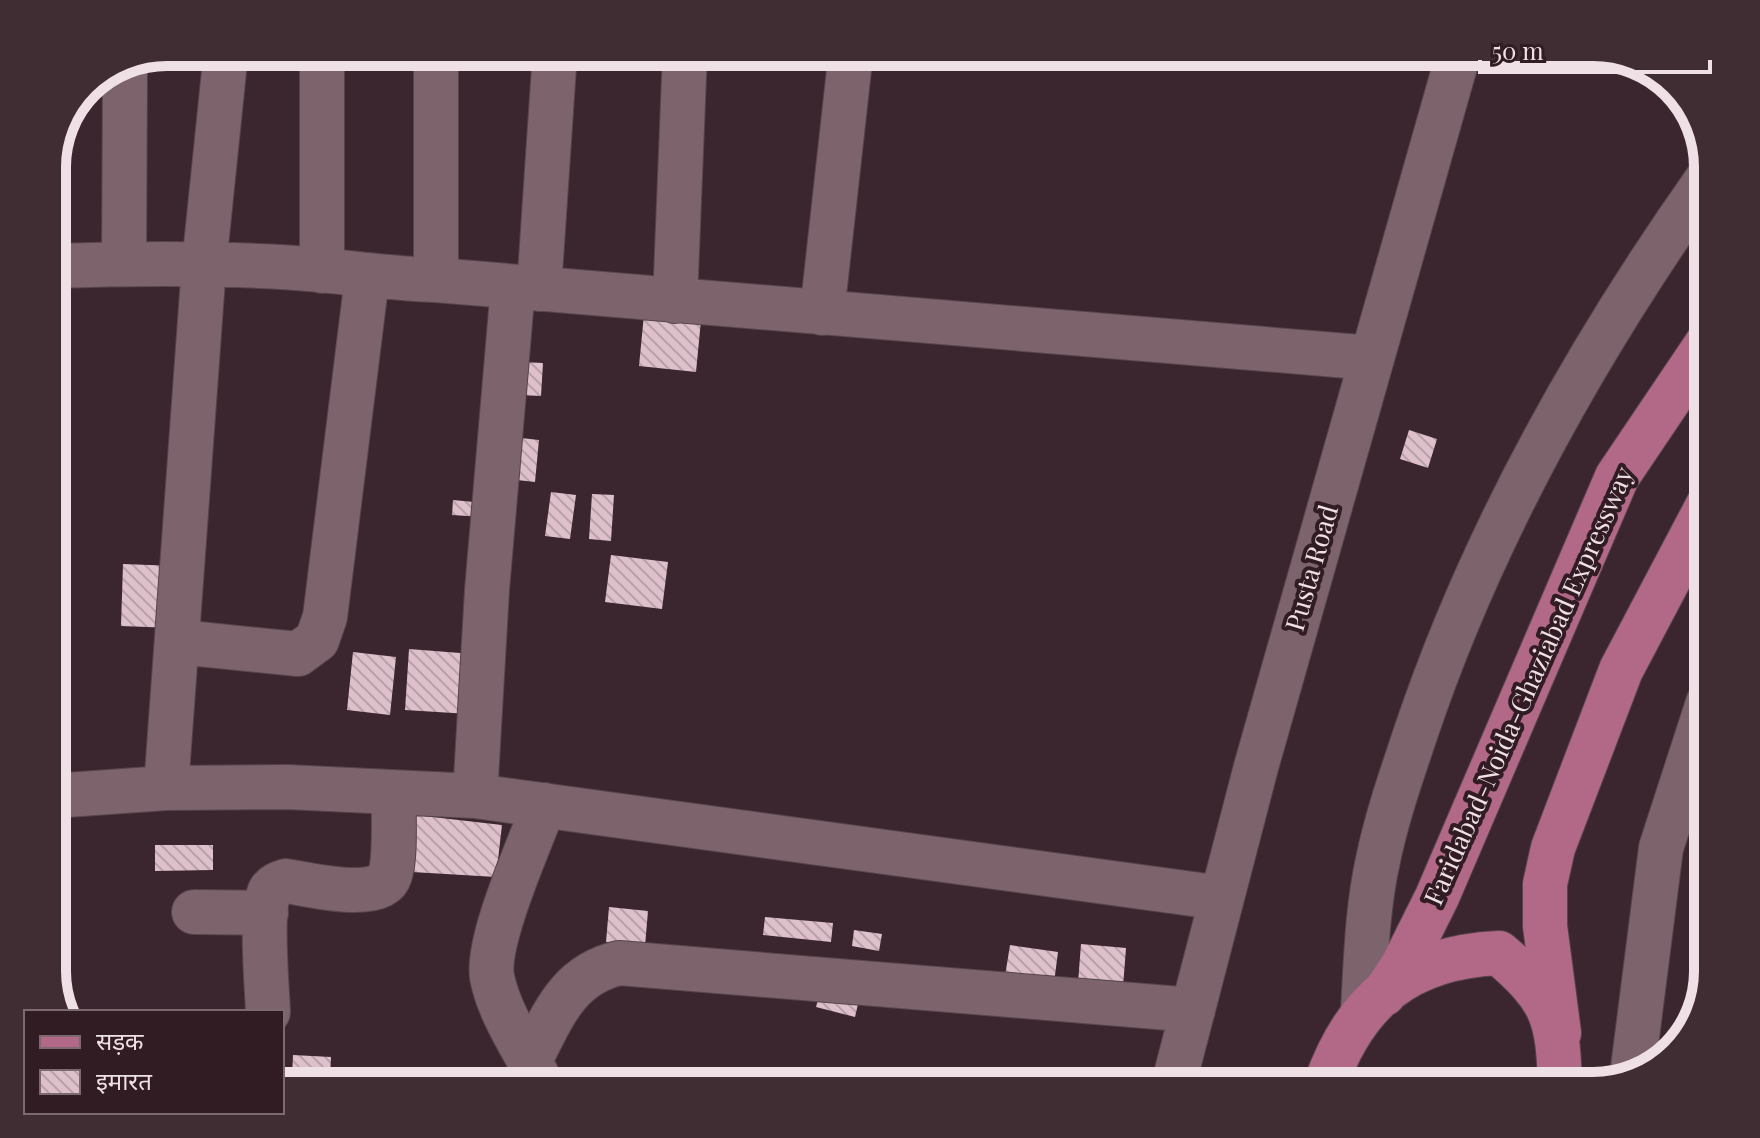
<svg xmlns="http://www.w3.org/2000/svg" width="1760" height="1138" font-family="'Playfair Display','Noto Sans Devanagari',serif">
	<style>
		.building { fill: url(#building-back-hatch) }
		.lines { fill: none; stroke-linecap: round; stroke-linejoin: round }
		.minor-casing { stroke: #57454c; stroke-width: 46 }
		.major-casing { stroke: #57454c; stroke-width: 46 }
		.minor { stroke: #7c636c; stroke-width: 44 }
		.major { stroke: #b26887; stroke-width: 44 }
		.labels { text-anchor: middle; stroke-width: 8; stroke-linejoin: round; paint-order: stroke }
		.street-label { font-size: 26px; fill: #efe0e5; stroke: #311c24 }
		.rim { fill: none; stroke: #efe0e5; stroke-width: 10 }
	</style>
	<defs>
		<pattern id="building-back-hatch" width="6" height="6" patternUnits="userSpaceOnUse" patternTransform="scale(2)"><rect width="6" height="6" fill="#dec0cb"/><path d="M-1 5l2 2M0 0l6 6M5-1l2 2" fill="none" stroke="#b8a1aa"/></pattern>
	</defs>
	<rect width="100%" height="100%" fill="#3b252e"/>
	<path class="building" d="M 629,52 L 683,52 L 683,67 L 629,65 Z
		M 645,304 L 702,310 L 696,372 L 639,366 Z
		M 521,362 L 543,363 L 541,396 L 519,395 Z
		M 1409,430 L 1437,439 L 1428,468 L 1400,459 Z
		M 512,437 L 539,440 L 535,482 L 508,479 Z
		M 551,492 L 576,495 L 570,539 L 545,536 Z
		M 592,494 L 614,495 L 611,541 L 589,539 Z
		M 453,500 L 484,503 L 483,517 L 452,515 Z
		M 611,555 L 668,562 L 662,609 L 605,602 Z
		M 123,564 L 176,566 L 174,628 L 121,626 Z
		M 409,649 L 473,654 L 469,714 L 405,710 Z
		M 353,652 L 396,657 L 390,715 L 347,710 Z
		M 415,815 L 502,825 L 496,877 L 412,872 Z
		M 155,845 L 213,845 L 213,870 L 155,871 Z
		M 609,907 L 648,911 L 645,946 L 606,942 Z
		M 765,917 L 833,923 L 831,942 L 763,935 Z
		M 854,930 L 882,934 L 879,951 L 852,946 Z
		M 1081,944 L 1126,948 L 1123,987 L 1078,983 Z
		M 1010,945 L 1058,952 L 1054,983 L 1005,976 Z
		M 823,982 L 861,991 L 855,1017 L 816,1007 Z
		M 293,1055 L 331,1057 L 330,1078 L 292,1076 Z"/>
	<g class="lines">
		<g class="minor-casing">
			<path id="minor" d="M 124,263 L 125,69
				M 52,266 C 141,263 232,262 321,270 C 359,274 397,279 436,280 L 1372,358
				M 322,271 L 322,52
				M 436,280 L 436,52
				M 539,289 L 555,52
				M 675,301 L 685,52
				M 822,313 L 851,52
				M 179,642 L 298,654 L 317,640 L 325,617 L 367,278
				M 166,788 L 204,265 L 226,52
				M 52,796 L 166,788 L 287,787 L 475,796 L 1222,898
				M 475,796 L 487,590 L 513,287
				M 194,912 L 266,913
				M 1363,1010 C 1366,960 1367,909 1378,860 C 1387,816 1402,774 1416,732 C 1483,533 1587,349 1708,178
				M 268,1012 C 267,987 260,910 270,891 C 274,885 279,883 286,881 C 309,884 381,903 390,875 C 396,855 393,817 394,795
				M 530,1060 C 553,1016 567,975 619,963 L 1193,1010
				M 1632,1076 L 1661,848 L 1708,703
				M 539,1079 C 523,1047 499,1013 492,977 C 486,940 530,844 544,805
				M 1173,1086 L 1256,767 L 1459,52"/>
		</g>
		<g class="major-casing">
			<path id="major" d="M 1384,994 L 1403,965 L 1437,897 L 1617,477 L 1708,342
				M 1559,1033 L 1545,926 L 1545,884 L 1553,848 L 1621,670 L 1708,505
				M 1325,1086 C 1355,1000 1407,957 1499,953 C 1553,999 1558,1017 1560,1086"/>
		</g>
		<use href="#minor" class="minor"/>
		<use href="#major" class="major"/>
	</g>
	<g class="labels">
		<g class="street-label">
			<text transform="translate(1312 568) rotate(-74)" y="9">Pusta Road</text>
			<text transform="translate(1529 686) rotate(-66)" y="9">Faridabad-Noida-Ghaziabad Expressway</text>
		</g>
	</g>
	<path d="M0 0H1760V1138H0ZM167 66H1593A101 101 0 0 1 1694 167V971A101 101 0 0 1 1593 1072H167A101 101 0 0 1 66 971V167A101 101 0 0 1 167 66Z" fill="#402c33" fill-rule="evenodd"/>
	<path class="rim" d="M167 66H1593A101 101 0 0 1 1694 167V971A101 101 0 0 1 1593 1072H167A101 101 0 0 1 66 971V167A101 101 0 0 1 167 66Z"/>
	<rect x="24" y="1010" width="260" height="104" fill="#311c24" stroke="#7d6a71" stroke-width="2"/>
	<rect x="40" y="1036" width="40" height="12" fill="#b26887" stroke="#7d6a71" stroke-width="2"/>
	<text x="96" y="1050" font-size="24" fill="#efe0e5">सड़क</text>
	<rect x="40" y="1070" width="40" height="24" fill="url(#building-back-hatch)" stroke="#7d6a71" stroke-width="2"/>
	<text x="96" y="1090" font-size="24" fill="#efe0e5">इमारत</text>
	<path d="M1480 60v12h230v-12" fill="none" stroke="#efe0e5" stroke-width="4"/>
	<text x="1492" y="60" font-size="24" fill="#efe0e5" stroke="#311c24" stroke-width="6" paint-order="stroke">50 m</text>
</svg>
